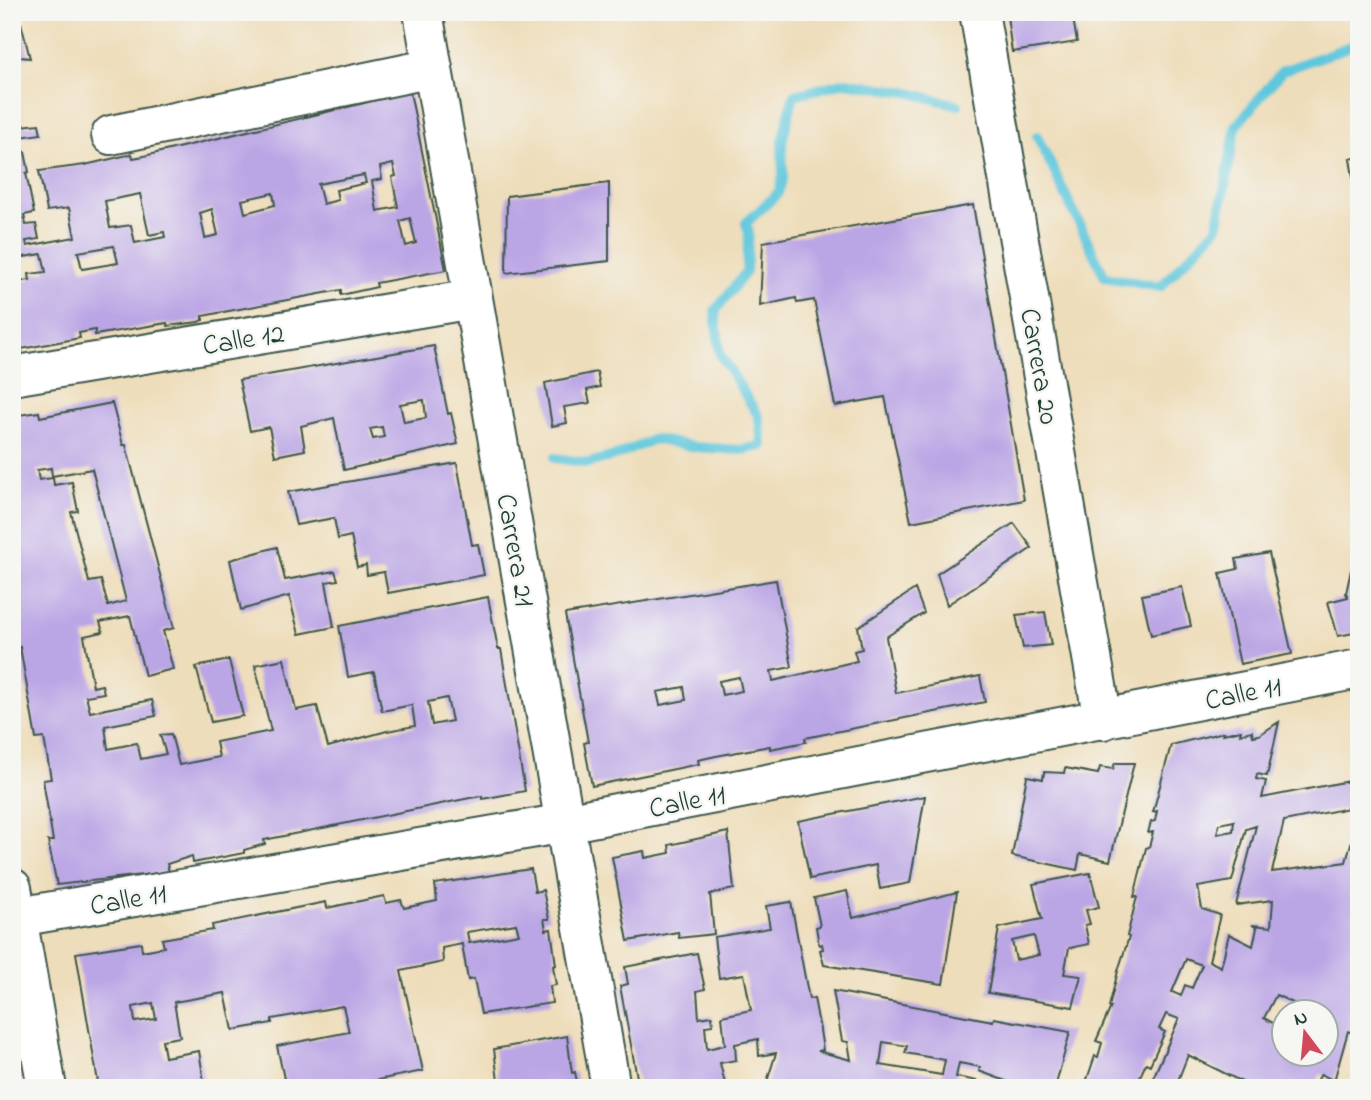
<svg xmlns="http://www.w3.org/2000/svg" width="1371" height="1100" font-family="'Indie Flower',sans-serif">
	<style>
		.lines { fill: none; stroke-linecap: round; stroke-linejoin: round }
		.stream { stroke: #5fc7dc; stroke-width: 10 }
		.building { fill: #bba6e5; fill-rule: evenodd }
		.street-casing { stroke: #3e5548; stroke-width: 42 }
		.secondary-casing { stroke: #3e5548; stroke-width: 42 }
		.street { stroke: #fff; stroke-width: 38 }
		.secondary { stroke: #fff; stroke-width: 38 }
		.labels { text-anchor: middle; stroke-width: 5; stroke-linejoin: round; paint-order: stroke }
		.street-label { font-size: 28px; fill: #1f3d34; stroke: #f6f6f2 }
	</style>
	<rect width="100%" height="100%" fill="#f6f6f2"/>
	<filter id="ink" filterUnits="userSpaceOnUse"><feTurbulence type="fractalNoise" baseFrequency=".0143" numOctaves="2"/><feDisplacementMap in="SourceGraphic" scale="14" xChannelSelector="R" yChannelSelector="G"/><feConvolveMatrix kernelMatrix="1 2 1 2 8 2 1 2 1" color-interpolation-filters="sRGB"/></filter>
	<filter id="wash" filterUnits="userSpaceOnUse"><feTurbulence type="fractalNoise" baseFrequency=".00686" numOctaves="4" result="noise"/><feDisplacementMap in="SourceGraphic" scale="28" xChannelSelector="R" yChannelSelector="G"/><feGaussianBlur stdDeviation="1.57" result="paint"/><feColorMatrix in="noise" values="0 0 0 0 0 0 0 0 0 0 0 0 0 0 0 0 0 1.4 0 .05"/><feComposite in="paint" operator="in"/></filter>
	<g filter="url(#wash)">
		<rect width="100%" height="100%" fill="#eeddba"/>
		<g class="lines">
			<path class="stream" d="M 1037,136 L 1105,277 L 1160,287 L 1217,228 L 1236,126 L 1282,71 L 1359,43
				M 555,458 L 588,463 L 618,455 L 654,439 L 695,447 L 740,450 L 762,446 L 759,417 L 720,354 L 715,311 L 746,272 L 749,233 L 746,223 L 778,193 L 783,177 L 782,142 L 794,95 L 846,82 L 906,92 L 958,105"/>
		</g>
		<g id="blocks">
			<path class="building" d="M 1032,12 L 1072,12 L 1077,42 L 1012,52 L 1007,16 Z
				M 12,21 L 21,23 L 30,58 L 12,56 Z
				M 410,92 L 446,270 L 376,283 L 377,287 L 341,295 L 341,290 L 218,313 L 203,316 L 203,320 L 198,322 L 168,326 L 167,323 L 95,335 L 95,330 L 79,333 L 80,338 L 21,349 L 22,352 L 12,354 L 12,283 L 30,280 L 29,274 L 46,272 L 42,254 L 12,259 L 12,127 L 39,124 L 41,134 L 20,137 L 23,152 L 25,152 L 29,172 L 26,173 L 34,213 L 24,215 L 26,225 L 36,224 L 39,239 L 26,241 L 27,246 L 75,237 L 69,208 L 47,211 L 39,171 L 85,165 L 132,154 L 133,158 L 144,156 ZM 393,164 L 396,176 L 392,177 L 398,207 L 377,211 L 372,181 L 382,179 L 380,167 ZM 364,175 L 366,183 L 336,190 L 338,200 L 323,204 L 318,184 ZM 273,193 L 275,205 L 245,213 L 242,200 ZM 140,194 L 149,235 L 164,232 L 165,237 L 135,243 L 131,225 L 110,228 L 105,201 ZM 212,209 L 218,235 L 205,238 L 200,213 ZM 410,218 L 416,243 L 406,246 L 400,221 ZM 114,246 L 118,263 L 82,269 L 78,252 Z
				M 1359,157 L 1359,188 L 1355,189 L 1350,159 Z
				M 609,183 L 609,261 L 506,273 L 507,196 Z
				M 973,205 L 1024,500 L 911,522 L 885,397 L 835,406 L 814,300 L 797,303 L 796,298 L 760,306 L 763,242 Z
				M 434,346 L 448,414 L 451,413 L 458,444 L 344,470 L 334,418 L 301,426 L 305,450 L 275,456 L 269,427 L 250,431 L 239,380 ZM 424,400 L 426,418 L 404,422 L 400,404 ZM 382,427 L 384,437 L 373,439 L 370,429 Z
				M 597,372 L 600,387 L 587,390 L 590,403 L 564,407 L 567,423 L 552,426 L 545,383 Z
				M 112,403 L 123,445 L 126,445 L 174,628 L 163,631 L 173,669 L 145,676 L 130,616 L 100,622 L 103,632 L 84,636 L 93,687 L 102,685 L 104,693 L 86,696 L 90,712 L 152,700 L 156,716 L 105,726 L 108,749 L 137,743 L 141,759 L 166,754 L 160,735 L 171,734 L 179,765 L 219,757 L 216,742 L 271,731 L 255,665 L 284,659 L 296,710 L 317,706 L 328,747 L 387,731 L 415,726 L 412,705 L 382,711 L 374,672 L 348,677 L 339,626 L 488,597 L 498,649 L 501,649 L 525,791 L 482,799 L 482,796 L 470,798 L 264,840 L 265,844 L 244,850 L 244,853 L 218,858 L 193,863 L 192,856 L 167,864 L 169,872 L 57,885 L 48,841 L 53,841 L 43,780 L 51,779 L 44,738 L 36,739 L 20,647 L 14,648 L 12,636 L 12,625 L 16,625 L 12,606 L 12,416 L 39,412 L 40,417 ZM 51,468 L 52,476 L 92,469 L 126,601 L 108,606 L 101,580 L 89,582 L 71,512 L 78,511 L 72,482 L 54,485 L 53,478 L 39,480 L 37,470 ZM 447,698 L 452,721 L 432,725 L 428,702 Z
				M 457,463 L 472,545 L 478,544 L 484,575 L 388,593 L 384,572 L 367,575 L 366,565 L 357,567 L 351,536 L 338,539 L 334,518 L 296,525 L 288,492 Z
				M 1014,523 L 1032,548 L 947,605 L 937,574 Z
				M 277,547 L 285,580 L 335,571 L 338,580 L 326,582 L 334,627 L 299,634 L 289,596 L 241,610 L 230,560 Z
				M 1269,553 L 1292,654 L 1240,664 L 1220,573 L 1238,569 L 1236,559 Z
				M 1351,570 L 1359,571 L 1359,632 L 1338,636 L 1328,602 L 1348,597 L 1346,593 Z
				M 776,580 L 792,667 L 771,671 L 773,681 L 857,661 L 854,651 L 862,649 L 858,627 L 915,589 L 924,613 L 886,637 L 896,693 L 980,676 L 985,702 L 805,738 L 806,742 L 770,749 L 770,746 L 716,756 L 698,760 L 699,764 L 592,786 L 584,743 L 588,742 L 565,614 ZM 739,677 L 742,691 L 722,695 L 719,681 ZM 684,687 L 686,700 L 660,705 L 657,692 Z
				M 1182,587 L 1191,626 L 1151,635 L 1142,595 Z
				M 1045,612 L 1051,645 L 1023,648 L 1016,615 Z
				M 229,660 L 243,716 L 211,722 L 196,667 Z
				M 1279,722 L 1267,776 L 1257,774 L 1256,779 L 1266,781 L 1262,798 L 1359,779 L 1359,806 L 1284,821 L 1272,872 L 1346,862 L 1359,814 L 1359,1009 L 1353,1033 L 1348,1031 L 1334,1081 L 1321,1074 L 1313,1088 L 1254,1088 L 1188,1055 L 1175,1088 L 1166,1088 L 1167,1085 L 1153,1078 L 1179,1019 L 1166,1014 L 1159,1029 L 1165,1032 L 1150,1065 L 1146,1063 L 1135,1088 L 1084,1088 L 1095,1056 L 1098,1057 L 1102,1043 L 1096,1041 L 1111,1007 L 1109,1007 L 1118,971 L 1129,937 L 1127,936 L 1137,897 L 1134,897 L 1146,848 L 1149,847 L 1153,832 L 1148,833 L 1151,822 L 1155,821 L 1157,811 L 1153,812 L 1171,745 L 1224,732 L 1223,734 L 1241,730 L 1240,734 L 1252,731 L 1253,736 L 1259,735 ZM 1234,821 L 1233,831 L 1217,834 L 1219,824 ZM 1256,826 L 1236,905 L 1273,900 L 1271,927 L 1252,925 L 1257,928 L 1253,946 L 1229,934 L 1221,967 L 1209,961 L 1220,915 L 1202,909 L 1198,887 L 1232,881 L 1246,829 ZM 1186,959 L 1202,965 L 1192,988 L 1185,985 L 1181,996 L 1172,992 ZM 1276,995 L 1312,1012 L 1326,1012 L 1326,1054 L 1284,1054 L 1284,1029 L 1264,1018 Z
				M 1115,763 L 1134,763 L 1110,861 L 1080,854 L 1077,870 L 1012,856 L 1027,776 L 1043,779 L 1044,772 L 1064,773 L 1065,768 L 1098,774 L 1100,767 L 1113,769 Z
				M 925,796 L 910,883 L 880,889 L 876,865 L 810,879 L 798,821 Z
				M 728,832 L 734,889 L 710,894 L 714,934 L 679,938 L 678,932 L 628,941 L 612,857 L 644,851 L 645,858 L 670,853 L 669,845 Z
				M 531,869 L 535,892 L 543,890 L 549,919 L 544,919 L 546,930 L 551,929 L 556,965 L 553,966 L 556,985 L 550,986 L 552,1003 L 481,1014 L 474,979 L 468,980 L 462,944 L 442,948 L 443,962 L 401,971 L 423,1071 L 337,1088 L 286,1088 L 277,1046 L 349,1032 L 343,1006 L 272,1019 L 272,1023 L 233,1030 L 225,993 L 174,1002 L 180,1037 L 162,1040 L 165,1057 L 199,1051 L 205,1088 L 99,1088 L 76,953 L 141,943 L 142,951 L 164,947 L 162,939 L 213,930 L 212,925 L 326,902 L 327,908 L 384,896 L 386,903 L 401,900 L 404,908 L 437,901 L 435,884 ZM 516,924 L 519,934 L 469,943 L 467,932 ZM 153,1003 L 156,1019 L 135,1022 L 133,1007 Z
				M 1090,873 L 1099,907 L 1086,910 L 1090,924 L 1085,925 L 1089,944 L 1069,948 L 1064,974 L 1081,976 L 1073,1007 L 988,993 L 999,928 L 1042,919 L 1033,884 ZM 1034,936 L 1039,955 L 1016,960 L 1012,941 Z
				M 847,891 L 853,918 L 957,892 L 943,984 L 824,965 L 820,950 L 823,949 L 822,944 L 819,945 L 816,927 L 820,926 L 814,898 Z
				M 791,902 L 809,999 L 814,998 L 820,1030 L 823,1050 L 818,1051 L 851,1060 L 848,1042 L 842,1041 L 833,991 L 993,1021 L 994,1018 L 1070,1032 L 1055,1088 L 1013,1088 L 1014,1084 L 979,1071 L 980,1067 L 959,1063 L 956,1077 L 977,1081 L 994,1088 L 765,1088 L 776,1053 L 759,1056 L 758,1039 L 735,1044 L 736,1060 L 720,1063 L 726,1088 L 639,1088 L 620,986 L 628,984 L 625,967 L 697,953 L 705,989 L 697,991 L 699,1018 L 712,1016 L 713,1025 L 705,1026 L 707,1049 L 725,1045 L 722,1016 L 751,1010 L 744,974 L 719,978 L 714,937 L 770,928 L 766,906 ZM 883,1042 L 907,1046 L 905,1053 L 945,1060 L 942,1075 L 880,1065 Z
				M 567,1036 L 572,1073 L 575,1072 L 578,1088 L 488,1088 L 488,1082 L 498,1081 L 494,1049 Z"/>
		</g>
	</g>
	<g filter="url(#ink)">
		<use href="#blocks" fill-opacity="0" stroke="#3e5548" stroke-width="2"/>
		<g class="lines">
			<g class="street-casing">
				<path id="street" d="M 423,12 L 611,1088
					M 979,12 L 1103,720
					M 111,135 L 433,68
					M 12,376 L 473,299
					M 12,888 L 47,1088"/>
			</g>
			<g class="secondary-casing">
				<path id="secondary" d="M 12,918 L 565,823 L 1359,669"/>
			</g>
			<use href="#street" class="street"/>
			<use href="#secondary" class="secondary"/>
		</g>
	</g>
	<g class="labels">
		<g class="street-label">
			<text transform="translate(243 338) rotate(-9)" y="10">Calle 12</text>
			<text transform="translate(1041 366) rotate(80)" y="10">Carrera 20</text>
			<text transform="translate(517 550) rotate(80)" y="10">Carrera 21</text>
			<text transform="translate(1243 692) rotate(-11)" y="10">Calle 11</text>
			<text transform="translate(687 800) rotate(-11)" y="10">Calle 11</text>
			<text transform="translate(128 898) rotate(-10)" y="10">Calle 11</text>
		</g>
	</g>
	<rect width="1371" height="1100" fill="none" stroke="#f6f6f2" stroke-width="42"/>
	<g transform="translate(1305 1033) rotate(344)"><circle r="33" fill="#f6f6f2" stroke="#a0aca6" stroke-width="2"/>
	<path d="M0-5L12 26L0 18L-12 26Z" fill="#d1495b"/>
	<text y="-10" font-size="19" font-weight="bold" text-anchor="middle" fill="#1f3d34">N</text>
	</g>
</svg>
